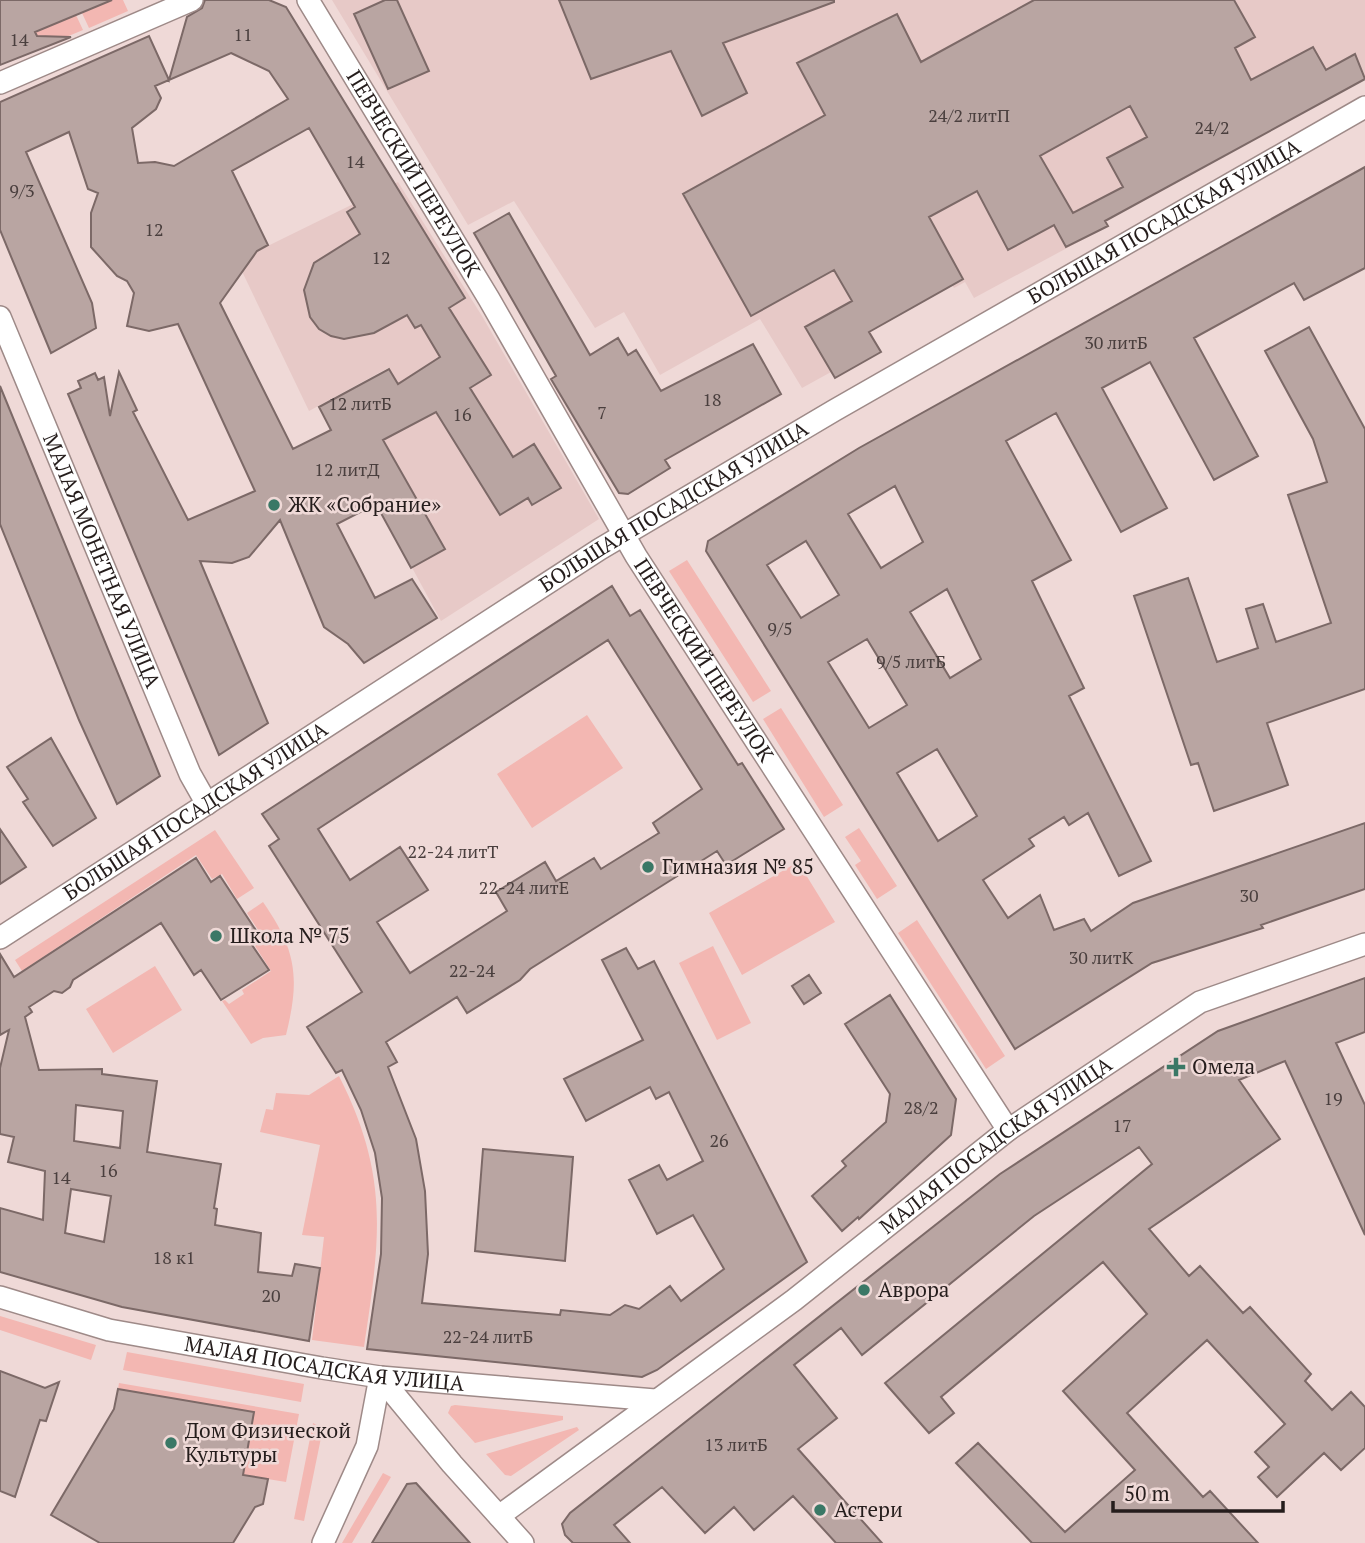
<svg xmlns="http://www.w3.org/2000/svg" width="1365" height="1543" font-family="'PT Serif',serif">
	<style>
		.built { fill: #e7c9c7 }
		.green { fill: #f3b7b2 }
		.building { fill: #b9a5a2; stroke: #7c6967; stroke-width: 2; fill-rule: evenodd }
		.lines { fill: none; stroke-linecap: round; stroke-linejoin: round }
		.minor-casing { stroke: #9e8a88; stroke-width: 24 }
		.minor { stroke: #fff; stroke-width: 21 }
		.poi-dot { fill: #3a7866; stroke: #efd9d7; stroke-width: 2.5 }
		.labels { text-anchor: middle; stroke-width: 5; stroke-linejoin: round; paint-order: stroke }
		.number-label { font-size: 18px; fill: #4a3f3e }
		.street-label { font-size: 21px; fill: #251d1c; stroke: #efd9d7 }
		.poi-label { font-size: 21px; fill: #251d1c; stroke: #efd9d7; text-anchor: start }
	</style>
	<rect width="100%" height="100%" fill="#efd9d7"/>
	<path class="built" d="M 332,0 L 1365,0 L 1365,79 L 1106,221 L 1108,226 L 974,298 L 965,282 L 954,288 L 952,285 L 870,331 L 881,352 L 835,378 L 831,372 L 802,388 L 760,319 L 660,375 L 624,312 L 595,328 L 514,201 L 468,225 Z
		M 398,182 L 482,316 L 599,519 L 441,621 L 339,433 L 406,397 L 388,368 L 309,411 L 237,261 Z"/>
	<path class="green" d="M 112,0 L 123,0 L 128,11 L 89,28 L 82,13 Z
		M 76,15 L 83,30 L 42,47 L 35,32 Z
		M 687,560 L 771,691 L 753,702 L 669,571 Z
		M 781,708 L 843,805 L 824,817 L 763,719 Z
		M 587,715 L 623,768 L 532,828 L 497,774 Z
		M 859,828 L 897,886 L 877,899 L 855,865 L 861,861 L 845,837 Z
		M 215,830 L 254,888 L 237,899 L 222,874 L 212,879 L 196,855 L 22,971 L 15,960 Z
		M 798,862 L 835,922 L 742,975 L 709,913 Z
		M 263,902 C 297,951 300,978 286,1035 L 263,1038 L 251,1044 L 222,1001 L 225,1000 L 229,1004 L 244,994 L 242,990 L 271,971 L 255,946 L 264,939 L 247,913 Z
		M 917,920 L 1005,1056 L 986,1069 L 898,933 Z
		M 713,946 L 751,1023 L 717,1040 L 679,963 Z
		M 155,966 L 182,1010 L 113,1053 L 86,1009 Z
		M 339,1076 C 390,1177 380,1239 364,1347 L 312,1340 L 324,1237 L 302,1235 L 320,1145 L 260,1132 L 266,1109 L 273,1110 L 276,1093 L 309,1095 Z
		M 0,1316 L 96,1345 L 91,1360 L 0,1330 Z
		M 127,1352 L 304,1384 L 301,1402 L 123,1370 Z
		M 119,1383 L 299,1414 L 286,1482 L 243,1475 L 254,1412 L 118,1389 Z
		M 455,1405 L 563,1416 L 563,1420 L 475,1443 L 448,1413 L 451,1406 Z
		M 313,1423 L 323,1428 L 304,1521 L 294,1519 Z
		M 577,1427 L 579,1430 L 511,1476 L 505,1475 L 486,1454 Z
		M 383,1473 L 391,1477 L 352,1543 L 342,1543 Z"/>
	<path class="building" d="M 0,0 L 112,0 L 35,32 L 37,36 L 71,37 L 0,65 Z
		M 205,0 L 269,0 L 286,7 L 465,298 L 449,308 L 491,375 L 470,388 L 513,457 L 534,444 L 561,488 L 532,505 L 528,498 L 500,515 L 436,412 L 383,440 L 445,549 L 411,568 L 376,504 L 337,524 L 375,598 L 412,579 L 437,618 L 364,663 L 348,644 L 324,627 L 280,520 L 249,557 L 232,563 L 200,561 L 268,723 L 219,755 L 68,394 L 81,388 L 78,381 L 95,373 L 98,380 L 104,377 L 110,416 L 119,372 L 137,410 L 133,412 L 188,520 L 255,491 L 178,324 L 149,331 L 127,326 L 134,293 L 127,281 L 117,276 L 91,247 L 91,213 L 98,193 L 88,189 L 69,132 L 26,152 L 92,303 L 96,328 L 51,353 L 0,230 L 0,102 L 149,36 L 169,80 L 187,17 L 202,8 ZM 231,53 L 269,71 L 288,99 L 174,166 L 155,162 L 138,163 L 132,128 L 156,109 L 161,98 L 155,86 ZM 309,128 L 355,207 L 347,212 L 360,234 L 314,263 L 304,290 L 310,317 L 319,329 L 331,336 L 344,339 L 374,333 L 407,315 L 415,328 L 421,325 L 440,357 L 398,384 L 389,369 L 319,407 L 331,430 L 293,449 L 220,303 L 257,251 L 268,245 L 232,171 Z
		M 385,0 L 397,0 L 429,71 L 388,89 L 354,14 Z
		M 559,0 L 834,0 L 834,2 L 723,43 L 747,93 L 702,116 L 671,51 L 591,79 Z
		M 1034,0 L 1234,0 L 1255,37 L 1235,48 L 1251,80 L 1313,47 L 1326,70 L 1355,54 L 1365,79 L 1105,221 L 1108,226 L 1066,247 L 1054,225 L 1008,250 L 977,191 L 929,217 L 963,279 L 869,332 L 881,352 L 835,378 L 805,327 L 852,301 L 834,270 L 751,316 L 683,194 L 825,115 L 797,63 L 897,14 L 921,62 ZM 1130,106 L 1147,137 L 1107,158 L 1123,187 L 1073,213 L 1040,156 Z
		M 1365,167 L 1365,268 L 1304,300 L 1294,283 L 1194,338 L 1258,456 L 1214,480 L 1150,362 L 1102,388 L 1167,508 L 1121,532 L 1056,413 L 1006,441 L 1071,560 L 1032,581 L 1084,688 L 1069,696 L 1151,861 L 1119,876 L 1088,813 L 1069,825 L 1064,817 L 1029,839 L 1034,846 L 983,880 L 1008,918 L 1040,895 L 1054,930 L 1084,919 L 1091,931 L 1133,903 L 1365,823 L 1365,889 L 1261,925 L 1263,928 L 1152,963 L 1015,1049 L 706,551 L 708,541 L 859,448 ZM 895,486 L 923,542 L 881,568 L 848,514 ZM 806,541 L 839,595 L 801,618 L 767,565 ZM 947,589 L 981,659 L 950,678 L 910,612 ZM 867,639 L 907,705 L 869,728 L 828,662 ZM 937,749 L 977,816 L 938,841 L 897,773 Z
		M 509,213 L 590,355 L 618,338 L 628,355 L 636,350 L 661,391 L 753,344 L 781,394 L 665,460 L 670,468 L 628,494 L 619,493 L 551,379 L 556,376 L 474,233 Z
		M 1309,327 L 1365,429 L 1365,689 L 1267,723 L 1288,785 L 1214,811 L 1198,763 L 1191,765 L 1134,596 L 1188,578 L 1217,662 L 1258,648 L 1246,609 L 1263,604 L 1276,642 L 1331,623 L 1288,495 L 1327,482 L 1313,439 L 1265,351 Z
		M 0,386 L 160,776 L 117,804 L 79,720 L 0,524 Z
		M 612,586 L 630,616 L 640,610 L 738,765 L 742,763 L 784,829 L 726,865 L 717,851 L 530,969 L 520,980 L 467,1013 L 457,997 L 386,1042 L 397,1062 L 388,1067 L 416,1139 L 425,1191 L 428,1254 L 422,1303 L 560,1315 L 561,1310 L 610,1315 L 625,1305 L 639,1309 L 670,1286 L 681,1301 L 724,1269 L 693,1215 L 657,1234 L 629,1180 L 659,1165 L 667,1180 L 703,1161 L 669,1092 L 656,1099 L 650,1087 L 586,1121 L 564,1079 L 643,1040 L 602,960 L 626,948 L 638,969 L 654,961 L 807,1262 L 657,1370 L 642,1377 L 367,1349 L 381,1254 L 382,1198 L 375,1153 L 361,1110 L 342,1070 L 336,1073 L 307,1027 L 362,992 L 269,846 L 279,839 L 262,814 ZM 608,640 L 702,789 L 653,823 L 659,833 L 601,869 L 594,858 L 556,881 L 545,862 L 496,892 L 507,911 L 410,973 L 377,922 L 428,890 L 400,847 L 350,880 L 318,829 Z
		M 51,738 L 96,818 L 53,846 L 23,802 L 28,799 L 7,767 Z
		M 0,829 L 26,867 L 0,884 Z
		M 196,858 L 211,882 L 220,876 L 261,938 L 252,945 L 269,970 L 221,1000 L 201,970 L 194,975 L 161,923 L 73,980 L 70,987 L 62,993 L 54,991 L 29,1007 L 32,1012 L 25,1017 L 39,1070 L 102,1069 L 102,1074 L 157,1081 L 147,1152 L 221,1164 L 214,1208 L 217,1209 L 215,1225 L 261,1233 L 258,1272 L 292,1276 L 295,1264 L 320,1268 L 309,1341 L 122,1307 L 0,1272 L 0,1208 L 43,1220 L 45,1171 L 8,1162 L 14,1137 L 0,1134 L 0,1068 L 9,1030 L 0,1035 L 0,954 L 14,977 ZM 76,1105 L 123,1111 L 120,1148 L 74,1141 ZM 71,1189 L 111,1196 L 104,1242 L 65,1233 Z
		M 809,975 L 821,993 L 804,1004 L 792,986 Z
		M 1365,978 L 1365,1032 L 1336,1043 L 1365,1105 L 1365,1235 L 1285,1061 L 1239,1080 L 1280,1139 L 1149,1229 L 1189,1276 L 1200,1266 L 1243,1313 L 1250,1307 L 1311,1374 L 1305,1381 L 1332,1410 L 1351,1392 L 1365,1407 L 1365,1448 L 1341,1470 L 1324,1453 L 1277,1497 L 1258,1477 L 1269,1467 L 1255,1452 L 1285,1424 L 1207,1340 L 1127,1413 L 1203,1497 L 1210,1491 L 1258,1543 L 1032,1543 L 956,1463 L 978,1443 L 1065,1532 L 1135,1470 L 1063,1391 L 1147,1314 L 1103,1262 L 941,1397 L 954,1413 L 929,1433 L 885,1383 L 1152,1164 L 1139,1147 L 1034,1216 L 862,1355 L 841,1328 L 794,1365 L 837,1418 L 798,1449 L 882,1543 L 836,1543 L 793,1496 L 754,1530 L 734,1507 L 705,1533 L 662,1487 L 614,1525 L 630,1543 L 573,1543 L 565,1535 L 562,1524 L 570,1513 L 1000,1174 L 1218,1031 Z
		M 890,995 L 956,1099 L 951,1135 L 859,1219 L 858,1217 L 842,1231 L 812,1196 L 846,1166 L 842,1161 L 886,1122 L 890,1094 L 845,1024 Z
		M 483,1149 L 573,1157 L 565,1261 L 475,1251 Z
		M 0,1371 L 45,1388 L 59,1382 L 46,1421 L 40,1420 L 15,1497 L 0,1491 Z
		M 118,1389 L 254,1412 L 243,1475 L 268,1479 L 263,1504 L 255,1507 L 233,1543 L 100,1543 L 51,1515 L 114,1409 Z
		M 416,1483 L 451,1522 L 470,1543 L 372,1543 L 407,1484 Z"/>
	<g class="lines">
		<g class="minor-casing">
			<g id="minor">
				<path id="s1" d="M 308,0 L 489,299 L 636,556 L 1008,1130"/>
				<path d="M 0,83 L 192,0"/>
				<path id="s2" d="M 0,317 L 190,774 L 207,804"/>
				<path id="s3" d="M 0,938 L 600,549 L 835,410 L 1365,107"/>
				<path id="s4" d="M 0,1297 L 109,1330 L 322,1368 L 380,1377 L 655,1400"/>
				<path d="M 380,1377 L 452,1464 L 523,1543"/>
				<path id="s5" d="M 499,1516 L 794,1300 L 1008,1130 L 1200,1002 L 1365,944"/>
				<path d="M 323,1543 L 367,1446 L 380,1377"/>
			</g>
		</g>
		<use href="#minor" class="minor"/>
	</g>
	<g class="poi-dot">
		<circle cx="274" cy="505" r="7"/>
		<circle cx="648" cy="867" r="7"/>
		<circle cx="216" cy="936" r="7"/>
		<path d="M1172.5 1056.5h7v7h7v7h-7v7h-7v-7h-7v-7h7z"/>
		<circle cx="864" cy="1290" r="7"/>
		<circle cx="171" cy="1443" r="7"/>
		<circle cx="820" cy="1510" r="7"/>
	</g>
	<g class="labels">
		<g class="number-label">
			<text x="243" y="41">11</text>
			<text x="19" y="46">14</text>
			<text x="969" y="122">24/2 литП</text>
			<text x="1212" y="134">24/2</text>
			<text x="355" y="168">14</text>
			<text x="22" y="197">9/3</text>
			<text x="154" y="236">12</text>
			<text x="381" y="264">12</text>
			<text x="1116" y="349">30 литБ</text>
			<text x="712" y="406">18</text>
			<text x="360" y="410">12 литБ</text>
			<text x="602" y="419">7</text>
			<text x="462" y="421">16</text>
			<text x="347" y="476">12 литД</text>
			<text x="780" y="635">9/5</text>
			<text x="911" y="668">9/5 литБ</text>
			<text x="453" y="858">22-24 литТ</text>
			<text x="524" y="894">22-24 литЕ</text>
			<text x="1249" y="902">30</text>
			<text x="1101" y="964">30 литК</text>
			<text x="472" y="977">22-24</text>
			<text x="1333" y="1105">19</text>
			<text x="921" y="1114">28/2</text>
			<text x="1122" y="1132">17</text>
			<text x="719" y="1147">26</text>
			<text x="108" y="1177">16</text>
			<text x="61" y="1184">14</text>
			<text x="174" y="1264">18 к1</text>
			<text x="271" y="1302">20</text>
			<text x="488" y="1343">22-24 литБ</text>
			<text x="736" y="1451">13 литБ</text>
		</g>
		<g class="street-label">
			<text dy="7" stroke="none"><textPath href="#s1" startOffset="203">ПЕВЧЕСКИЙ ПЕРЕУЛОК</textPath></text>
			<text dy="7" stroke="none"><textPath href="#s3" startOffset="1367">БОЛЬШАЯ ПОСАДСКАЯ УЛИЦА</textPath></text>
			<text dy="7" stroke="none"><textPath href="#s3" startOffset="800">БОЛЬШАЯ ПОСАДСКАЯ УЛИЦА</textPath></text>
			<text dy="7" stroke="none"><textPath href="#s2" startOffset="264">МАЛАЯ МОНЕТНАЯ УЛИЦА</textPath></text>
			<text dy="7" stroke="none"><textPath href="#s1" startOffset="770">ПЕВЧЕСКИЙ ПЕРЕУЛОК</textPath></text>
			<text dy="7" stroke="none"><textPath href="#s3" startOffset="233">БОЛЬШАЯ ПОСАДСКАЯ УЛИЦА</textPath></text>
			<text dy="7" stroke="none"><textPath href="#s5" startOffset="620">МАЛАЯ ПОСАДСКАЯ УЛИЦА</textPath></text>
			<text dy="7" stroke="none"><textPath href="#s4" startOffset="332">МАЛАЯ ПОСАДСКАЯ УЛИЦА</textPath></text>
		</g>
		<g class="poi-label">
			<text x="288" y="512">ЖК «Собрание»</text>
			<text x="662" y="874">Гимназия № 85</text>
			<text x="230" y="943">Школа № 75</text>
			<text x="1192" y="1074">Омела</text>
			<text x="878" y="1297">Аврора</text>
			<text x="185" y="1438">Дом Физической<tspan x="185" dy="24">Культуры</tspan></text>
			<text x="834" y="1517">Астери</text>
		</g>
	</g>
	<path d="M1113 1501v10h170v-10" fill="none" stroke="#251d1c" stroke-width="3.5"/>
	<text x="1124" y="1501" font-size="21" fill="#251d1c" stroke="#efd9d7" stroke-width="5" paint-order="stroke">50 m</text>
</svg>
